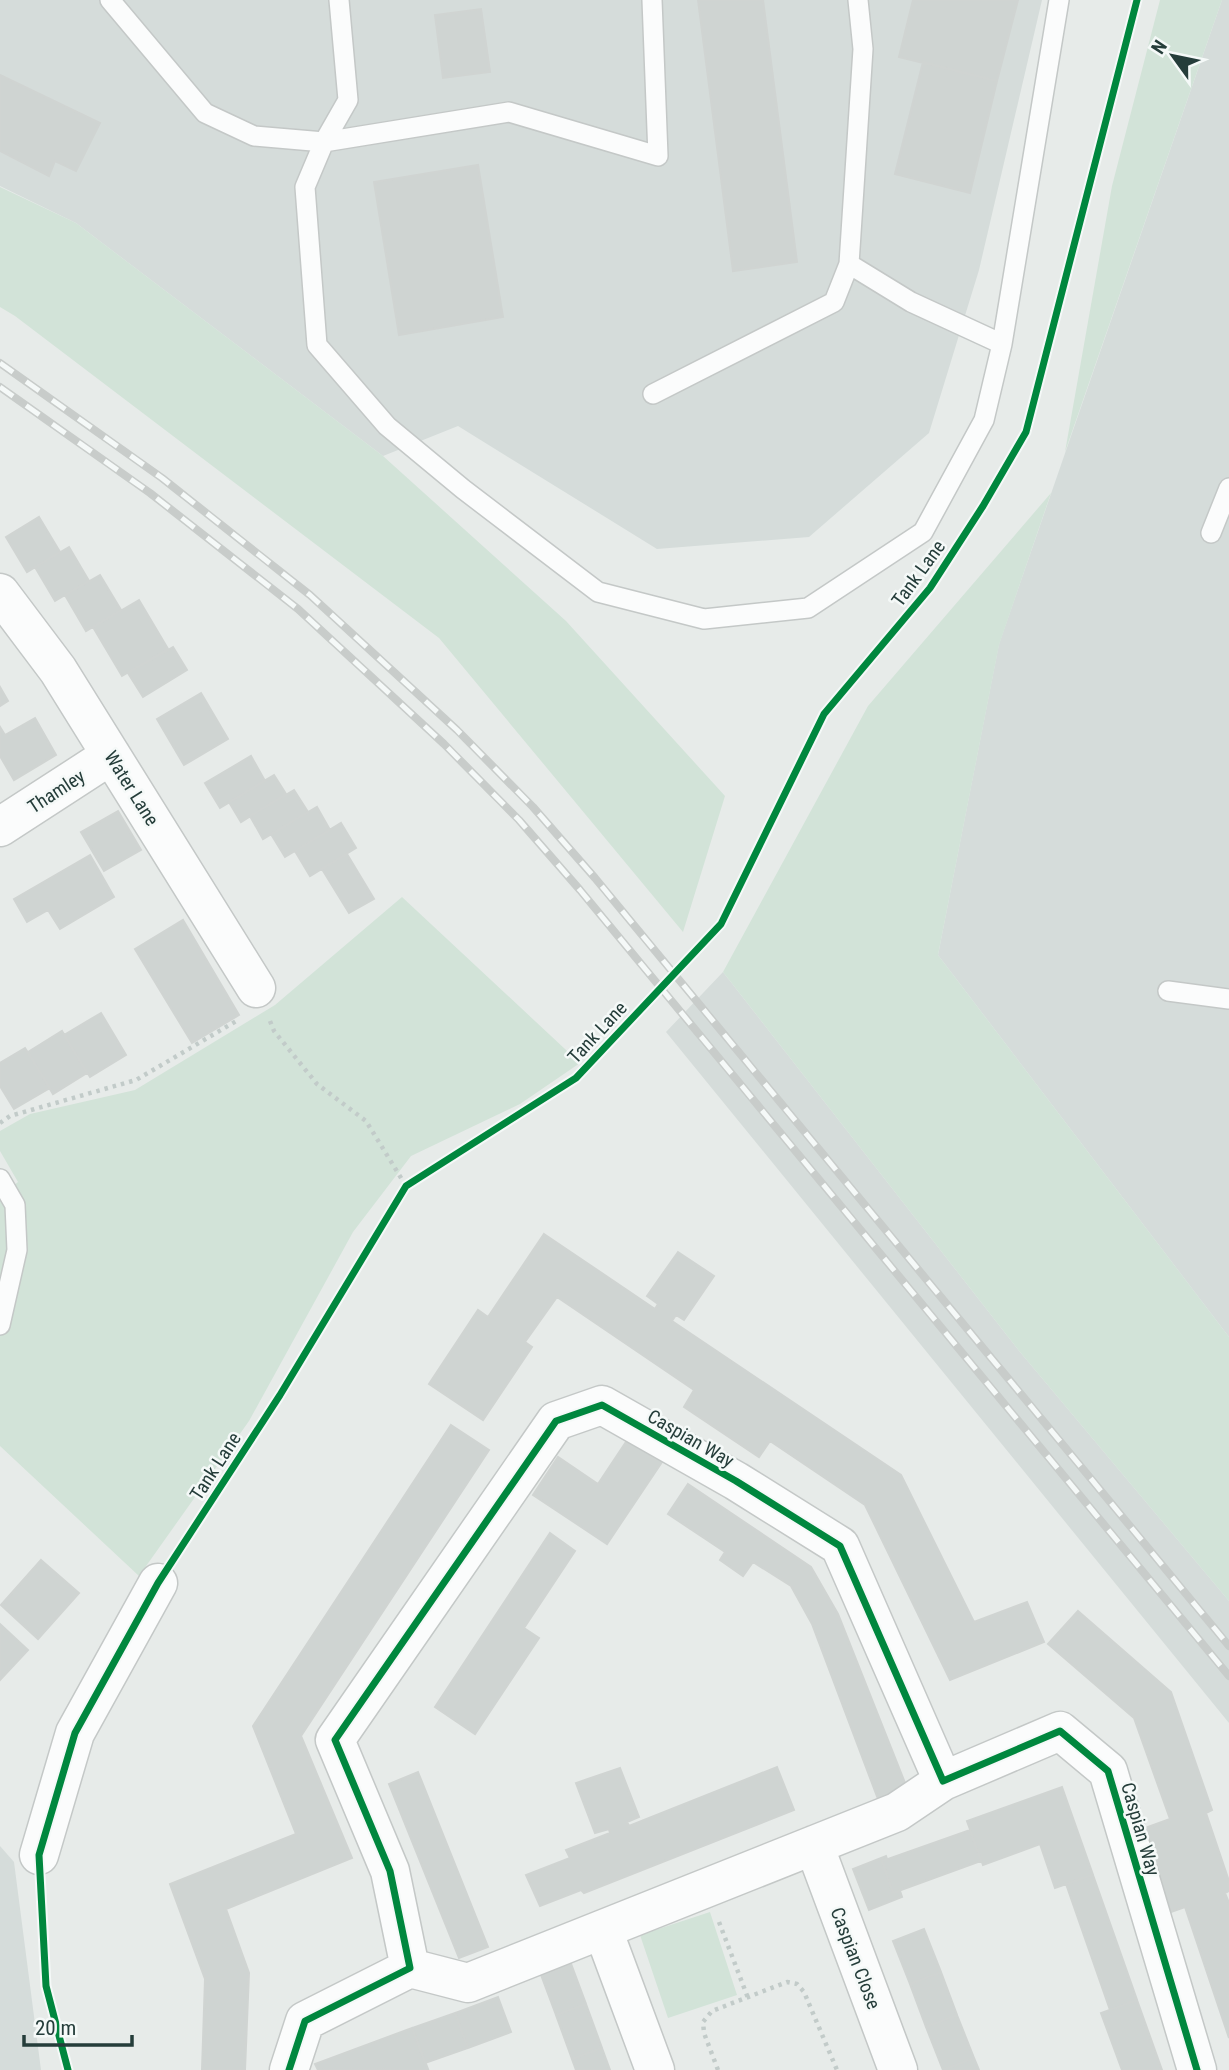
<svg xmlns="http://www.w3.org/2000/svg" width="1229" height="2070" font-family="'Roboto Condensed',sans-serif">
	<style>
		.built { fill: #d5dcda }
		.green { fill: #d2e3d8 }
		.building { fill: #cfd4d2; stroke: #d0d4d2; stroke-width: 2 }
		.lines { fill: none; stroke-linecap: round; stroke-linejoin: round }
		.lane-casing { stroke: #c4c8c7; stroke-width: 22 }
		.street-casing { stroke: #c4c8c7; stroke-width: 41 }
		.path { stroke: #c2cbc9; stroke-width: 4.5; stroke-dasharray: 3.5 5; stroke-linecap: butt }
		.lane { stroke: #fbfcfc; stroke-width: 19 }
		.street { stroke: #fbfcfc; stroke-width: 38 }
		.rail-casing { stroke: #c8ccca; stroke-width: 8 }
		.rail { stroke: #f5f9f8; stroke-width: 5; stroke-dasharray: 16; stroke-linecap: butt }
		.cycleway-casing { stroke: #f5f9f8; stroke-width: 11 }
		.cycleway { stroke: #00873e; stroke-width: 7 }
		.labels { text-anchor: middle; stroke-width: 5; stroke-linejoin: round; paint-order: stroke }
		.street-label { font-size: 19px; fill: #253d3a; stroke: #f5f9f8 }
	</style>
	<rect width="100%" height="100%" fill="#e7ebe9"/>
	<path class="built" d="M 0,0 L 1042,0 L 979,270 L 929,433 L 809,537 L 657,549 L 458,426 L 383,456 L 76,223 L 0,186 Z
		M 1222,0 L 1229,0 L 1229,1337 L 938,955 L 999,644 Z
		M 723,972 L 1020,1352 L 1229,1601 L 1229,1723 L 666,1032 Z
		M 0,1846 L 14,1862 L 41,2070 L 0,2070 Z"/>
	<path class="green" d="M 1160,0 L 1222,0 L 1065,452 L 1112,186 Z
		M 0,187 L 76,223 L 383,456 L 566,621 L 725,796 L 683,932 L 439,638 L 15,316 L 0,307 Z
		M 1051,493 L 999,645 L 938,955 L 1229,1337 L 1229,1601 L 1020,1352 L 723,972 L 868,706 Z
		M 402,897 L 580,1063 L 520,1104 L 411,1156 L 353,1232 L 249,1421 L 139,1576 L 0,1446 L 0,1196 L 18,1182 L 0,1151 L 0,1131 L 30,1114 L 135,1090 L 275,1005 Z
		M 710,1912 L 737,1995 L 668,2018 L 640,1935 Z"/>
	<path class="building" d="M 698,0 L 763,0 L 797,262 L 733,271 Z
		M 913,0 L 1018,0 L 997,81 L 899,57 Z
		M 481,9 L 490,72 L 443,78 L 435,15 Z
		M 923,62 L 997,81 L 970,193 L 895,174 Z
		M 0,75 L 100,123 L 76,171 L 55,161 L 49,176 L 0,151 Z
		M 478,165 L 503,317 L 399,335 L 374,182 Z
		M 39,517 L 60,552 L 27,572 L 6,537 Z
		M 69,547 L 89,581 L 55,601 L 35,567 Z
		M 100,575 L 121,610 L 86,631 L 65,595 Z
		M 139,600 L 168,649 L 122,676 L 93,627 Z
		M 173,647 L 187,670 L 143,697 L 128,673 Z
		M 0,687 L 8,701 L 0,706 Z
		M 201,693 L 228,739 L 184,765 L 157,719 Z
		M 35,718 L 56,755 L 14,780 L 0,756 L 0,727 L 5,735 Z
		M 251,756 L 265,781 L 220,808 L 205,783 Z
		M 274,775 L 286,794 L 241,822 L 229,802 Z
		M 294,790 L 308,812 L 263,839 L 250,816 Z
		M 317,807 L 330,830 L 285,857 L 271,834 Z
		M 118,811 L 141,850 L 104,871 L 81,832 Z
		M 341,823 L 356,848 L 310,876 L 295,851 Z
		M 347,854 L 374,899 L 349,913 L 322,869 Z
		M 90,855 L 114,897 L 60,929 L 48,910 L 27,922 L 14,899 Z
		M 183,920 L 239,1015 L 192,1043 L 135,949 Z
		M 101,1013 L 126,1055 L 90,1077 L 64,1035 Z
		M 62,1031 L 87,1073 L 53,1094 L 28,1052 Z
		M 25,1048 L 50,1088 L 14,1109 L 0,1086 L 0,1063 Z
		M 544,1234 L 655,1309 L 658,1304 L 647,1296 L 678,1252 L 714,1276 L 684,1320 L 676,1315 L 672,1321 L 901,1475 L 974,1622 L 1027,1602 L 1044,1642 L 950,1680 L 865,1505 L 770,1441 L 759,1457 L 684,1407 L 694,1390 L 557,1297 L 525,1342 L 532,1347 L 483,1420 L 429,1384 L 478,1310 L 488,1317 Z
		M 451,1425 L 489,1450 L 301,1736 L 352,1858 L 226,1909 L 249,1973 L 245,2070 L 202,2070 L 205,1979 L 170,1884 L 296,1834 L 253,1726 Z
		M 630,1436 L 664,1459 L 607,1544 L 533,1495 L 558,1457 L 598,1484 Z
		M 688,1484 L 811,1567 L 838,1614 L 907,1788 L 878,1799 L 812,1624 L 791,1586 L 753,1562 L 743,1576 L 720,1560 L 725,1552 L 668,1514 Z
		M 550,1533 L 575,1551 L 524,1628 L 539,1638 L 475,1734 L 435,1707 Z
		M 41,1560 L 79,1593 L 38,1639 L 1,1605 Z
		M 1078,1611 L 1171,1692 L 1212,1810 L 1206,1813 L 1229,1881 L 1229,1891 L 1225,1893 L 1229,1903 L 1229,2038 L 1185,1907 L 1171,1912 L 1142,1829 L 1170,1819 L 1134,1718 L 1048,1644 Z
		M 0,1624 L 28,1650 L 0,1680 Z
		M 777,1767 L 794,1810 L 584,1893 L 581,1890 L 540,1906 L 526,1875 L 570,1858 L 566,1850 L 610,1833 L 609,1829 L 595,1833 L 576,1783 L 620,1768 L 639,1817 L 627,1822 L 629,1826 Z
		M 418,1772 L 488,1947 L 459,1958 L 389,1784 Z
		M 1062,1787 L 1093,1875 L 1055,1888 L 1040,1844 L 983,1865 L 967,1821 Z
		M 970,1830 L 981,1861 L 893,1893 L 882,1861 Z
		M 886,1856 L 887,1859 L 882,1861 L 893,1893 L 900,1891 L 902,1897 L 869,1910 L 853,1869 Z
		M 1093,1875 L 1137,2000 L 1110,2010 L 1066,1884 Z
		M 924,1929 L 941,1972 L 910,1984 L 893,1941 Z
		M 570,1961 L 586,2004 L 556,2015 L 540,1972 Z
		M 941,1972 L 957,2015 L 926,2027 L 910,1984 Z
		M 498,1997 L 511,2032 L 468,2048 L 455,2013 Z
		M 1137,2000 L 1162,2070 L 1122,2070 L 1101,2013 Z
		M 586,2004 L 602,2048 L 572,2059 L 556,2015 Z
		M 455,2013 L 468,2048 L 425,2063 L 412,2028 Z
		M 957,2015 L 974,2058 L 943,2070 L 926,2027 Z
		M 412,2028 L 428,2069 L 318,2070 L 315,2064 Z
		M 602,2048 L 610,2070 L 576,2070 L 572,2059 Z
		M 974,2058 L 979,2070 L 944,2070 Z"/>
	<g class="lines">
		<g class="lane-casing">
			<path id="lane" d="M 110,0 L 205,113 L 254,136 L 324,142 L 509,112 L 658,156 L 652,0
				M 339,0 L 348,100 L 324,142 L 305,187 L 317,345 L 387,426 L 463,489 L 598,592 L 704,619 L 808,608 L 923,532 L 984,420 L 1002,344 L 1059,0
				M 858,0 L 863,49 L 849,264 L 911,302 L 1002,344
				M 653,394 L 834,302 L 849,264
				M 1211,533 L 1229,488
				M 1168,991 L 1229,999
				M 0,1179 L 15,1205 L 17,1250 L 0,1325"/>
		</g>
		<g class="street-casing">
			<path id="street" d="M 0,593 L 58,670 L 256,988
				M 0,827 L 111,755
				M 814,1845 L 898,2070
				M 39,1855 L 75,1733 L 158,1583
				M 603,1930 L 655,2070
				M 410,1968 L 468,1983 L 897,1812 L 943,1781
				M 289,2070 L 305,2021 L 410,1968 L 390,1871 L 335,1740 L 556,1421 L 602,1405 L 736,1481 L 840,1546 L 943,1781 L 1060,1731 L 1108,1771 L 1197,2070"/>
		</g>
		<path class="path" d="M 270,1021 L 274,1031 L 317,1084 L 366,1121 L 406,1186
			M 0,1123 L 10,1116 L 136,1080 L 238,1020
			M 719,1922 L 748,1998
			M 718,2070 L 704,2033 L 703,2022 L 712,2011 L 787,1982 L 797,1984 L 804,1992 L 837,2070"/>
		<use href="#lane" class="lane"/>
		<use href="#street" class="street"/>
		<g class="rail-casing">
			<path id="rail" d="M 0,363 L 162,478 L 310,595 L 457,730 L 533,807 L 595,878 L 1229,1646
				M 0,387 L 150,493 L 298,609 L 444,744 L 519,820 L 580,890 L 1229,1676"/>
		</g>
		<use href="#rail" class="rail"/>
		<g class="cycleway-casing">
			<path id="cycleway" d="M 68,2070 L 46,1986 L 39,1855 L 75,1733 L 158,1583 L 280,1395 L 406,1186 L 576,1078 L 721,924 L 824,714 L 930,588 L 983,506 L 1026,432 L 1137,0
				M 289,2070 L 305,2021 L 410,1968 L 390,1871 L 335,1740 L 556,1421 L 602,1405 L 736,1481 L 840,1546 L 943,1781 L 1060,1731 L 1108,1771 L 1197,2070"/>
		</g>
		<use href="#cycleway" class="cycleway"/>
	</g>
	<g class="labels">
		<g class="street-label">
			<text transform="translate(918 573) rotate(-54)" y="7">Tank Lane</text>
			<text transform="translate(132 788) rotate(58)" y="7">Water Lane</text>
			<text transform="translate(56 791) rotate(-33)" y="7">Thamley</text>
			<text transform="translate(597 1032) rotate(-47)" y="7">Tank Lane</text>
			<text transform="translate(691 1438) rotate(30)" y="7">Caspian Way</text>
			<text transform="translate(215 1466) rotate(-57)" y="7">Tank Lane</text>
			<text transform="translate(1141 1829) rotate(74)" y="7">Caspian Way</text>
			<text transform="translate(856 1958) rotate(69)" y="7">Caspian Close</text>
		</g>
	</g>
	<g transform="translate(1173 56) rotate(303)" stroke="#f5f9f8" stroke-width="5" paint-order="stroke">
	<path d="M0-5L12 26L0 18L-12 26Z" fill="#253d3a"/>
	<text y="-10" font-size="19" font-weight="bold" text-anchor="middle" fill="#253d3a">N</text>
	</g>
	<path d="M24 2035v10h108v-10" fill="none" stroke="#253d3a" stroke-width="3.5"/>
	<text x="35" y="2035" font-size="21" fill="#253d3a" stroke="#f5f9f8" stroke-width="5" paint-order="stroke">20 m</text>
</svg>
